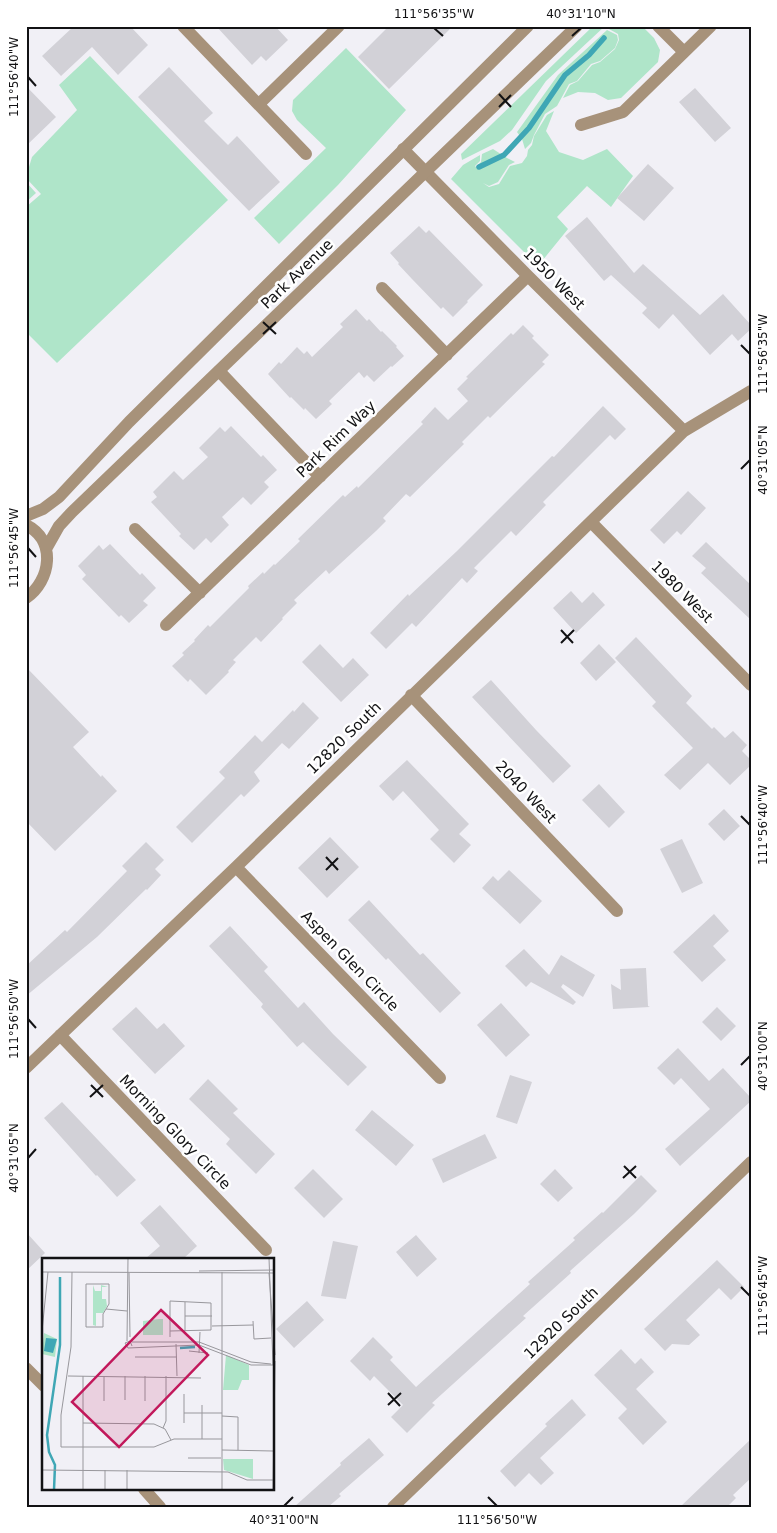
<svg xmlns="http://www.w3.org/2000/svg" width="777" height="1533" font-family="'DejaVu Sans',sans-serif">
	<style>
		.green { fill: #afe5c9 }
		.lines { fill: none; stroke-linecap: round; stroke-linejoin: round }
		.stream { stroke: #3fa7b5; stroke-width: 5.5 }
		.building { fill: #d2d1d7 }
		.minor { stroke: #a7927a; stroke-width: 12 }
		.tertiary { stroke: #a7927a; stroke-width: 12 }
		.ticks { fill: none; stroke: #121214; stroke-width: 2 }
		.labels { text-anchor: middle; stroke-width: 5; stroke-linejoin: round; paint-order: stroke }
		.street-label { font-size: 15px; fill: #121214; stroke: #fff }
		.inset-river { fill: none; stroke: #3fa7b5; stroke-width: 2.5 }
		.inset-road { fill: none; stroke: #98979c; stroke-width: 1 }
		.view { fill: #c2185b; fill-opacity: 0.15; stroke: #c2185b; stroke-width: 2.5 }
		.inset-edge { fill: none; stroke: #121214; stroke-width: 2.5 }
		.neatline { fill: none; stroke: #121214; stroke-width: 2 }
		.ticks-label { font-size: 12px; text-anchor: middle; fill: #121214 }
	</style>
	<rect width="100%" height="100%" fill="#f1f0f6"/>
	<path class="green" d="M 593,26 L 605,26 L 546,81 L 512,130 L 500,141 L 462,160 L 461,154 Z
		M 613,26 L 642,26 L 654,38 L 660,50 L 658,62 L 621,98 L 608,100 L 595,93 L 578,92 L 563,98 L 570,85 L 578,81 L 592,65 L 600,62 L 615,49 L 619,40 L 618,34 L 609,29 Z
		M 607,30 L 617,35 L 618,40 L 615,48 L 600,61 L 591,64 L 577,81 L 569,84 L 557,106 L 545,114 L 534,135 L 531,143 L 525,149 L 522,139 L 517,132 L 558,75 Z
		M 346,48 L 406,110 L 338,185 L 279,244 L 254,218 L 326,148 L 297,120 L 292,111 L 293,100 Z
		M 90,56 L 228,200 L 57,363 L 26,332 L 26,207 L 41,194 L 26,178 L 26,170 L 29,167 L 32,157 L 77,110 L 59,85 Z
		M 554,111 L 546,131 L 559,152 L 583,160 L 607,149 L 633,176 L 611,207 L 587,186 L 557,217 L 568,229 L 538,266 L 451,179 L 463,165 L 480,155 L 480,161 L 475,166 L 476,167 L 481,162 L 482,154 L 493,149 L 507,158 L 515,162 L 509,165 L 498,182 L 489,186 L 483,183 L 489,187 L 499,184 L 510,166 L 522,163 L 527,156 L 528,150 L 532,145 L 534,136 L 547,115 Z
		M 26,182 L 36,193 L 26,202 Z"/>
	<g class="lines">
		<path class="stream" d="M 479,167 L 504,155 L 529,128 L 565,75 L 589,55 L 604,38"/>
	</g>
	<path class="building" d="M 74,26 L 130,26 L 148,45 L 118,75 L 92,47 L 61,76 L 42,56 Z
		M 216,26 L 275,26 L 288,40 L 266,61 L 261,56 L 252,65 Z
		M 389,26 L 453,26 L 389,89 L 358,57 Z
		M 169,67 L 213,113 L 204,121 L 228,145 L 237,136 L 280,182 L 249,211 L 138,97 Z
		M 26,86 L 56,117 L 26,146 Z
		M 695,88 L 731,128 L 715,142 L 679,102 Z
		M 648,164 L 674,188 L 644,221 L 617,198 Z
		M 587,217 L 634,273 L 643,264 L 700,315 L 723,294 L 751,325 L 751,329 L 738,341 L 732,334 L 710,355 L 673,314 L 659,329 L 642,313 L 647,308 L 611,275 L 604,281 L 565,236 Z
		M 419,226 L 426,233 L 429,230 L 483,285 L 467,301 L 468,302 L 453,317 L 443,307 L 441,309 L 412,279 L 398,264 L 399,263 L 390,253 Z
		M 356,309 L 367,321 L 369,319 L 381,332 L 382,331 L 397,346 L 396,347 L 404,356 L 392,367 L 391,366 L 374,382 L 367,375 L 364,378 L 359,372 L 329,401 L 332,404 L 316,419 L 305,408 L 304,410 L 291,397 L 290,398 L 268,374 L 279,362 L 281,364 L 297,347 L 304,354 L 307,351 L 312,357 L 343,327 L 340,324 Z
		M 523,325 L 534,336 L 532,338 L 549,355 L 542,362 L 545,364 L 490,418 L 488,416 L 462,442 L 464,444 L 410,497 L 406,494 L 383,518 L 386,521 L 376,531 L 329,574 L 326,570 L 294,600 L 297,603 L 282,618 L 283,619 L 261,642 L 256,637 L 233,660 L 236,662 L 228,671 L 229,672 L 206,695 L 190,679 L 188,682 L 172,666 L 184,655 L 182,653 L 195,641 L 194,640 L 208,625 L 210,627 L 249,588 L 248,586 L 263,572 L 264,574 L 274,564 L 275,565 L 300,541 L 298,539 L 343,495 L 345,497 L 357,486 L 358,488 L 423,424 L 421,422 L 435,407 L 448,420 L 468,401 L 457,389 L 468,378 L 466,377 L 511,333 L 513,335 Z
		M 603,406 L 626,429 L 615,440 L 610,435 L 543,502 L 546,505 L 516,536 L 511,531 L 474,568 L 478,571 L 467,583 L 462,578 L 416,627 L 412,623 L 386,649 L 370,633 L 408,594 L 409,596 L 457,551 L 552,456 L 554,457 Z
		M 231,426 L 261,457 L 263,455 L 277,470 L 264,482 L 269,487 L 251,505 L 243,497 L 222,517 L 229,525 L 211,543 L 206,538 L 194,550 L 179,536 L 181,534 L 151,502 L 157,497 L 153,492 L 174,471 L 183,480 L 208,457 L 199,448 L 220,427 L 225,432 Z
		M 688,491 L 706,508 L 681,535 L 677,531 L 664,544 L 650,530 Z
		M 706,542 L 751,585 L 751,620 L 701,573 L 706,568 L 692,556 Z
		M 110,544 L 140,575 L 142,573 L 156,588 L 143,601 L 148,605 L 129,623 L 121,615 L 119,617 L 82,579 L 86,575 L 78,566 L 99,545 L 103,550 Z
		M 571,591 L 582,603 L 593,592 L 605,605 L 576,633 L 553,608 Z
		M 636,637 L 692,696 L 686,703 L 712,729 L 714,727 L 725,738 L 733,731 L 747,745 L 742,751 L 751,760 L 751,765 L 730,785 L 708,763 L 680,790 L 664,775 L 693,748 L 652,706 L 656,702 L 615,658 Z
		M 320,644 L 343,668 L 353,658 L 369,675 L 341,702 L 302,662 Z
		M 599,644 L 616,662 L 596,681 L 580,663 Z
		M 26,667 L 89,732 L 73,747 L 101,777 L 102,775 L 117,791 L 55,851 L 26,821 Z
		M 491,680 L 536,730 L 571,766 L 553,783 L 472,697 Z
		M 303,702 L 319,718 L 289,749 L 282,743 L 254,772 L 260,781 L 244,797 L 241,794 L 192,843 L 176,827 L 225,778 L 219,772 L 255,735 L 262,742 L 293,710 L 294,712 Z
		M 407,760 L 469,824 L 459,834 L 471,845 L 454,863 L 430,839 L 439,830 L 403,791 L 393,801 L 379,786 Z
		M 599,784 L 625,812 L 609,828 L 582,800 Z
		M 724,809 L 740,826 L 724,841 L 708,824 Z
		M 330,837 L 359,867 L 327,898 L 298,868 Z
		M 682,839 L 703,883 L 682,893 L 660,849 Z
		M 146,842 L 164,860 L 155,869 L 161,875 L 147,890 L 146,889 L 97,937 L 26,996 L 26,966 L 65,930 L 67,932 L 127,871 L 122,866 Z
		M 509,870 L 542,901 L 520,924 L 482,888 L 493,876 L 498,881 Z
		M 369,900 L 420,955 L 423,953 L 461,993 L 440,1013 L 388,958 L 386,960 L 348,920 Z
		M 714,914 L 729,931 L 713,946 L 726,960 L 702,982 L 673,952 Z
		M 230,926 L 268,967 L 264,971 L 298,1008 L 304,1002 L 333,1034 L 367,1067 L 348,1086 L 303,1042 L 297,1047 L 261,1007 L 263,1004 L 209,946 Z
		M 524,949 L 549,975 L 561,955 L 595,975 L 583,997 L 563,984 L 561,987 L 576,1002 L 573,1005 L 531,982 L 526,987 L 505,966 Z
		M 646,968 L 648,1006 L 650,1007 L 613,1009 L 611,984 L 621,990 L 620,969 Z
		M 501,1003 L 530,1035 L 506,1057 L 477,1025 Z
		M 136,1007 L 157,1029 L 164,1023 L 185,1046 L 155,1074 L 112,1029 Z
		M 717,1007 L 736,1026 L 721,1041 L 702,1022 Z
		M 678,1048 L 709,1081 L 723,1068 L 751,1098 L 751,1101 L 680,1166 L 665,1149 L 710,1109 L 681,1078 L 674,1085 L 657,1068 Z
		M 510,1075 L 532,1082 L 517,1124 L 496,1117 Z
		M 208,1079 L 238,1109 L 233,1113 L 275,1154 L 256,1174 L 226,1144 L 230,1139 L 189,1099 Z
		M 62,1102 L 136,1180 L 117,1197 L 97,1175 L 96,1176 L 44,1118 Z
		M 372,1110 L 414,1145 L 396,1166 L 355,1130 Z
		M 485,1134 L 497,1158 L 443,1183 L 432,1159 Z
		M 313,1169 L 343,1199 L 324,1218 L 294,1188 Z
		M 555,1169 L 573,1188 L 558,1202 L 540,1184 Z
		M 641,1175 L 657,1191 L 634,1214 L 570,1271 L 571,1273 L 523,1316 L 526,1318 L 432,1403 L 435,1405 L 407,1433 L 391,1417 L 403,1405 L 374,1376 L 370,1381 L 350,1361 L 373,1337 L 393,1357 L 390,1360 L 416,1387 L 530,1284 L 528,1282 L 575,1240 L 573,1238 L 602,1212 L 603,1213 Z
		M 160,1205 L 197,1246 L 183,1259 L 145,1259 L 160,1246 L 140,1223 Z
		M 26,1232 L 45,1253 L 26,1271 Z
		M 416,1235 L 437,1259 L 417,1277 L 396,1252 Z
		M 333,1241 L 358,1246 L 346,1299 L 321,1296 Z
		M 717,1260 L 744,1287 L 731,1300 L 719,1288 L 686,1320 L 700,1335 L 689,1345 L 672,1344 L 665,1351 L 644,1329 Z
		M 307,1301 L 324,1320 L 294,1348 L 276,1329 Z
		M 621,1349 L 635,1364 L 641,1358 L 654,1372 L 636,1389 L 667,1422 L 643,1445 L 618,1418 L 627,1409 L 594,1375 Z
		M 572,1399 L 586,1415 L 540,1458 L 554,1473 L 541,1485 L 529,1473 L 515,1487 L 500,1471 L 547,1426 L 545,1424 Z
		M 369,1438 L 384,1455 L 339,1494 L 341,1496 L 328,1507 L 294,1507 L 341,1465 L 340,1463 Z
		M 751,1439 L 751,1478 L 733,1495 L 736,1498 L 727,1507 L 680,1507 Z"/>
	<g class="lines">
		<path class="minor" d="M 183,26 L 306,154
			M 658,26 L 684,52
			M 259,104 L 339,26
			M 581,125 L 623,112 L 711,26
			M 403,149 L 528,276 L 684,431
			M 382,288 L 447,355
			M 219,371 L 320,477
			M 591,522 L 751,685
			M 135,529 L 200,593
			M 166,625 L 528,276
			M 411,695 L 617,911
			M 236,867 L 440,1078
			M 60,1035 L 266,1250
			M 26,1068 L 236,867 L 684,431 L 751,391
			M 26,1368 L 44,1386
			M 144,1489 L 160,1507
			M 393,1507 L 751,1162"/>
		<path class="tertiary" d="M 26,516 L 43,509 L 59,497 L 129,422 L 528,26
			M 26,525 C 57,540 51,581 26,598
			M 46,549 L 59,526 L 72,512 L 577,26"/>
	</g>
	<path class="ticks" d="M 434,28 L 443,36M 572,36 L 581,28M 28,77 L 36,86M 499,94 L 511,107M 499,107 L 511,95M 263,322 L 276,334M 263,334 L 276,322M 741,345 L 750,354M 741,469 L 750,460M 28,548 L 36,557M 561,630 L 573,643M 561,643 L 574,630M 741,816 L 750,825M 326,857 L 338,870M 326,870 L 338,858M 28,1019 L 36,1028M 741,1065 L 750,1056M 91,1085 L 103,1097M 90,1097 L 103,1085M 28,1158 L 36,1149M 624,1166 L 636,1178M 623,1178 L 636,1166M 741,1287 L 750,1296M 388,1393 L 400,1406M 388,1405 L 401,1393M 488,1497 L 497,1506M 284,1506 L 293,1497"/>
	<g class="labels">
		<g class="street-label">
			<text transform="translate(297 274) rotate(-44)" y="5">Park Avenue</text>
			<text transform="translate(554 279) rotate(45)" y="5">1950 West</text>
			<text transform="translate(336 439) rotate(-44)" y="5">Park Rim Way</text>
			<text transform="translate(682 592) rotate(45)" y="5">1980 West</text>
			<text transform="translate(344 738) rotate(-44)" y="5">12820 South</text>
			<text transform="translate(526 792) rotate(46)" y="5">2040 West</text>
			<text transform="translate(350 961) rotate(46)" y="5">Aspen Glen Circle</text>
			<text transform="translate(175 1132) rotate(46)" y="5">Morning Glory Circle</text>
			<text transform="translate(561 1323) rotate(-44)" y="5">12920 South</text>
		</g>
	</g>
	<g transform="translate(42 1258)">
		<rect width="232" height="232" fill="#f1f0f6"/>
		<path d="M 51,27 L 53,33 L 59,33 L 59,27 L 66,29 L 60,29 L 60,41 L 64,41 L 65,48 L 61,55 L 54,55 L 54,68 L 51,67 ZM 117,61 L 121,61 L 121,77 L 101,77 L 101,63 ZM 2,75 L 15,81 L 13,99 L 0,96 ZM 184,97 L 207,107 L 207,122 L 200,122 L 196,132 L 181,132 ZM 181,201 L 211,201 L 211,221 L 182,212 Z" fill="#afe5c9"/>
		<path d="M 4,80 L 15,81 L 11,95 L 2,93 Z" fill="#3fa7b5"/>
		<path class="inset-river" d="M 138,90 L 153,89M 12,232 L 13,207 L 7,194 L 5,177 L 18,87 L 18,19"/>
		<path class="inset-road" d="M 227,0 L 231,107M 157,13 L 233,12M 0,14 L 233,15M 30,14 L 29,89 L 19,157 L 19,189 L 112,189 L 132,181 L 180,181M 180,14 L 180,232M 87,15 L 88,79M 227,15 L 233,97M 44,26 L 67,26 L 67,46 L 61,56 L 61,69 L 44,69 ZM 143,44 L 143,73M 64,51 L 85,53M 143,58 L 170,58M 211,63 L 212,81 L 229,80M 170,68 L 211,67M 0,73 L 6,14M 128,79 L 128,43 L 169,45 L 169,72 L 128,73M 85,83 L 86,0M 90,84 L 157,84 L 209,104 L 229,106M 134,86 L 135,118M 90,88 L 88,83 L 83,85 L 86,90 L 157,87 L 209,107 L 232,107M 147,93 L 166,95M 157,95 L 158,74M 93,99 L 135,99M 26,118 L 159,120M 83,142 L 83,118M 62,143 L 62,118M 103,143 L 103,118M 142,155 L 180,155M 180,158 L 196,159 L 196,192M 41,165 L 112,166 L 123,171 L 129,182M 142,165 L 142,136M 121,170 L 124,163 L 124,118M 160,181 L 160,147M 180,192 L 231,193M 146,200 L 179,200M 0,212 L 186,214 L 205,222 L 231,222M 85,212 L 85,232M 41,232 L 41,118M 63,232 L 63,212M 231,232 L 233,103"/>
		<path class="view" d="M 119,52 L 166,97 L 77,189 L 30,144 Z"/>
		<rect width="232" height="232" class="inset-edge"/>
	</g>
	<rect width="777" height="1533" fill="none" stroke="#ffffff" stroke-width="55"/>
	<rect x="28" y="28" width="722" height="1478" class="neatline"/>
	<g class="ticks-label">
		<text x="434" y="18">111°56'35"W</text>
		<text x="581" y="18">40°31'10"N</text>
		<text transform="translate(14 77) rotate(-90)" y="4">111°56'40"W</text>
		<text transform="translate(763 354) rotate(-90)" y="4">111°56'35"W</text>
		<text transform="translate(763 460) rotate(-90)" y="4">40°31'05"N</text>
		<text transform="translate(14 548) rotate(-90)" y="4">111°56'45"W</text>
		<text transform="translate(763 825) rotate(-90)" y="4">111°56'40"W</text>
		<text transform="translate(14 1019) rotate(-90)" y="4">111°56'50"W</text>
		<text transform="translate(763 1056) rotate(-90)" y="4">40°31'00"N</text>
		<text transform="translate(14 1158) rotate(-90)" y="4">40°31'05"N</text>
		<text transform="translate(763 1296) rotate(-90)" y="4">111°56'45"W</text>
		<text x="284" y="1524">40°31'00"N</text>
		<text x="497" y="1524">111°56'50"W</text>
	</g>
</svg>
